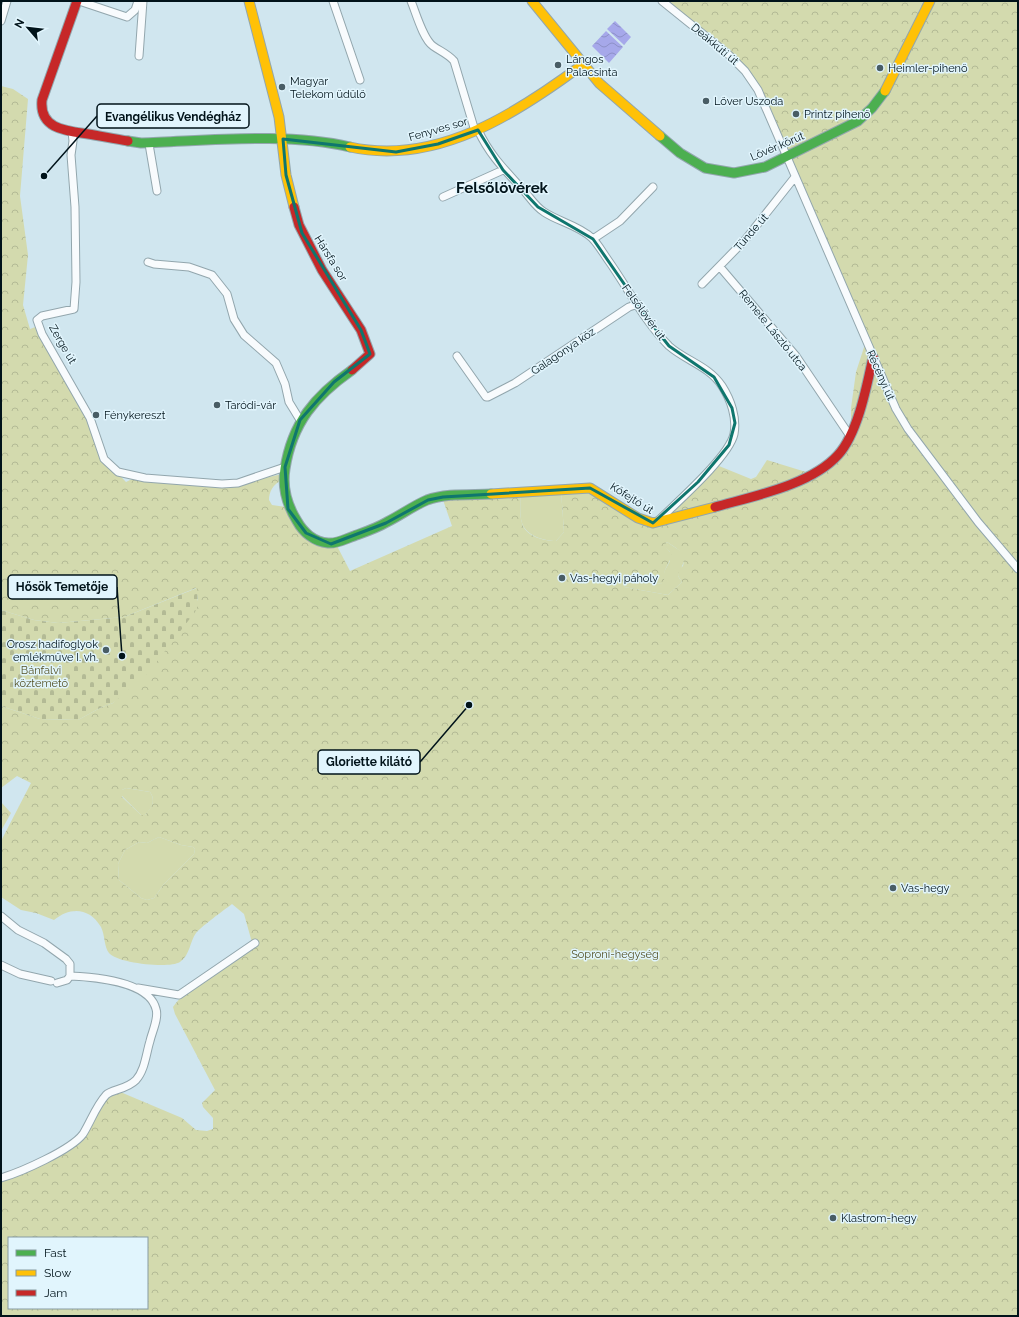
<svg xmlns="http://www.w3.org/2000/svg" width="1019" height="1317" font-family="Raleway,sans-serif">
	<style>
		.grass { fill: #d3daae }
		.forest { fill: url(#forest-crowns); fill-rule: evenodd }
		.cemetery { fill: url(#cemetery-stones) }
		.water { fill: url(#water-waves) }
		.lines { fill: none; stroke-linecap: round; stroke-linejoin: round }
		.street-casing { stroke: #92a6ad; stroke-width: 9 }
		.fast-casing { stroke: #92a6ad; stroke-width: 11 }
		.slow-casing { stroke: #92a6ad; stroke-width: 11 }
		.jam-casing { stroke: #92a6ad; stroke-width: 11 }
		.street { stroke: #f8fbfd; stroke-width: 7 }
		.fast { stroke: #4caf50; stroke-width: 9 }
		.slow { stroke: #ffc107; stroke-width: 9 }
		.jam { stroke: #c62828; stroke-width: 9 }
		.marked { fill: none; stroke: #0f766e; stroke-width: 3; stroke-linejoin: round }
		.poi-dot { fill: #495d65; stroke: #e1f5fd; stroke-width: 1.5 }
		.labels { text-anchor: middle; stroke-width: 3; stroke-linejoin: round; paint-order: stroke }
		.street-label { font-size: 11px; fill: #01131a; stroke: #e1f5fd }
		.poi-label { font-size: 11px; fill: #01131a; stroke: #e1f5fd; text-anchor: start }
		.park-label { font-size: 11px; fill: #555225; stroke: #e1f5fd }
		.district-label { font-size: 15px; font-weight: bold; fill: #01131a; stroke: #e1f5fd }
		.leader { fill: none; stroke: #01131a; stroke-width: 1.5 }
		.callout-dot { fill: #01131a; stroke: #e1f5fd; stroke-width: 1.5 }
		.callout { fill: #e1f5fd; stroke: #01131a; stroke-width: 1.5 }
		.callout-label { font-size: 12px; text-anchor: middle; font-weight: bold; fill: #01131a }
	</style>
	<defs>
		<pattern id="forest-crowns" width="20" height="18" patternUnits="userSpaceOnUse"><rect width="20" height="18" fill="#d3daae"/><path d="M2 6a3 3 0 1 1 6 0M12 15a3 3 0 1 1 6 0" fill="none" stroke="#b3ba95"/></pattern>
		<pattern id="cemetery-stones" width="16" height="16" patternUnits="userSpaceOnUse"><rect width="16" height="16" fill="#d3daae"/><path d="M2 7V4a2 2 0 0 1 4 0v3zM10 15v-3a2 2 0 0 1 4 0v3z" fill="#b3ba95"/></pattern>
		<pattern id="water-waves" width="16" height="10" patternUnits="userSpaceOnUse"><rect width="16" height="10" fill="#a6a8ea"/><path d="M0 5q4-4 8 0t8 0" fill="none" stroke="#8d90c8"/></pattern>
	</defs>
	<rect width="100%" height="100%" fill="#d0e6ef"/>
	<path class="grass" d="M 561,490 L 564,532 L 556,541 C 545,541 526,536 522,523 C 519,514 521,502 520,494 Z
		M 667,542 L 682,552 L 685,559 L 678,576 L 682,582 L 668,595 L 624,587 L 628,576 L 661,584 L 665,570 L 670,561 L 670,552 L 663,546 Z
		M 126,788 L 150,792 C 156,801 152,808 145,815 L 141,815 L 122,796 L 122,790 Z
		M 159,837 L 181,845 L 193,847 L 195,849 L 194,854 L 164,884 L 154,898 L 147,900 L 141,898 L 119,880 L 118,864 L 125,850 L 139,842 L 147,843 Z"/>
	<path class="forest" d="M 667,1 L 1018,1 L 1018,1316 L 1,1316 L 1,1179 L 79,1138 L 109,1093 L 118,1091 L 182,1118 L 196,1130 L 207,1131 L 213,1129 L 213,1118 L 203,1107 L 202,1103 L 215,1090 L 175,1014 L 173,1007 C 189,984 229,961 253,946 L 244,914 L 232,904 C 223,911 203,925 196,933 C 190,941 190,955 180,962 C 169,969 117,963 109,953 C 104,947 105,935 101,927 C 89,907 70,907 54,920 L 36,913 L 21,910 L 1,897 L 1,841 L 31,783 L 17,776 L 1,788 L 1,706 L 40,719 L 78,720 L 100,708 L 113,703 L 198,600 L 196,588 L 124,617 L 58,623 L 34,620 L 1,610 L 1,86 L 13,89 L 28,99 L 20,196 L 28,255 L 23,305 L 30,329 L 38,326 L 92,419 L 105,460 L 126,482 L 132,479 L 226,487 L 282,474 L 282,480 C 273,484 269,492 269,500 L 272,505 L 286,507 L 312,537 L 316,546 L 336,544 L 350,571 L 452,526 L 443,500 L 520,494 C 521,503 519,514 522,523 C 525,536 544,541 556,541 L 564,532 L 561,490 L 585,488 L 653,523 L 674,511 L 719,466 L 751,479 L 756,477 L 767,460 L 806,472 L 822,471 L 851,437 L 851,408 L 856,372 L 867,338 L 760,86 L 731,54 ZM 667,542 C 678,549 686,553 683,566 L 679,569 L 678,576 L 682,582 L 668,595 L 624,587 L 628,576 L 661,584 L 664,580 L 665,570 L 672,556 L 670,552 L 664,546 ZM 126,788 L 150,792 C 156,801 152,807 145,815 L 141,815 L 122,797 L 122,790 ZM 159,837 L 181,845 L 193,847 L 195,849 L 194,854 L 164,884 L 154,898 L 147,900 L 141,898 L 119,880 L 118,864 L 125,850 L 139,842 L 147,843 ZM 9,1238 L 147,1238 L 147,1308 L 9,1308 Z
		M 1,802 L 11,813 L 1,831 Z"/>
	<path class="cemetery" d="M 197,588 L 198,605 L 195,612 L 148,673 L 113,703 L 100,708 L 78,720 L 40,719 L 1,706 L 1,610 L 34,620 L 58,623 L 124,617 Z"/>
	<path class="water" d="M 615,21 L 631,37 L 624,45 L 607,29 Z
		M 606,31 L 623,47 L 609,63 L 592,46 Z"/>
	<g class="lines">
		<g class="street-casing">
			<path id="street" d="M 79,1 L 127,17 L 135,10 L 138,1
				M 333,1 L 360,80
				M 411,1 C 416,13 423,39 433,46 C 440,51 448,54 454,61 L 475,131
				M 662,1 L 729,55 L 745,71 L 758,90 L 896,409 L 908,429 L 978,522 L 1018,569
				M 1,21 L 7,1
				M 139,56 L 143,1
				M 478,130 C 490,156 506,171 525,192 C 531,199 536,207 544,212 C 559,222 578,225 592,238 C 598,244 603,253 608,260 C 628,288 644,321 669,346 C 686,361 709,366 722,386 C 731,400 737,418 734,434 C 729,457 676,503 659,520
				M 72,132 L 73,141 L 71,155 L 75,207 L 76,282 L 74,309 L 42,316 L 37,320 L 42,334 L 90,418 L 104,459 L 118,472 L 145,478 L 222,484 L 238,483 L 285,467
				M 149,144 L 157,191
				M 443,197 L 503,170
				M 593,239 L 620,221 L 653,187
				M 148,262 L 154,264 L 189,267 L 212,275 L 227,294 L 234,319 L 244,335 L 276,363 L 285,384 L 289,402 L 300,420
				M 720,267 L 796,356 L 850,436
				M 702,284 L 745,240 L 795,177
				M 457,356 L 486,397 L 488,397 L 515,383 L 629,307 L 638,304
				M 1,916 L 18,930 L 44,943 L 66,959 L 70,964 L 70,976
				M 1,965 L 20,974 L 51,981
				M 138,988 L 179,995 L 255,943
				M 1,1178 C 21,1172 71,1150 83,1134 C 91,1121 96,1106 106,1095 C 112,1089 126,1090 136,1080 C 145,1070 146,1054 150,1041 C 152,1032 159,1018 156,1009 C 149,981 93,977 70,976 L 67,980 L 57,983"/>
		</g>
		<g class="fast-casing">
			<path id="fast" d="M 660,136 L 680,153 L 705,168 L 734,173 L 765,167 L 858,121 L 872,108 L 885,91
				M 128,141 L 141,143 C 206,141 287,132 350,147
				M 352,370 C 315,396 292,423 285,469 C 282,488 287,505 297,521 C 303,532 314,542 328,543 C 337,544 345,539 354,536 C 365,532 377,528 387,522 C 401,515 413,506 427,500 C 446,493 471,495 491,494"/>
		</g>
		<g class="slow-casing">
			<path id="slow" d="M 249,1 L 279,117 L 286,175 L 294,207
				M 532,1 L 599,83 L 660,136
				M 885,91 L 930,1
				M 350,147 C 436,166 516,114 582,65
				M 491,494 L 590,488 L 638,518 L 653,523 L 715,507"/>
		</g>
		<g class="jam-casing">
			<path id="jam" d="M 77,1 L 42,100 C 39,129 66,131 88,134 C 101,136 114,139 128,141
				M 294,207 L 299,225 L 322,270 L 361,330 L 370,354 L 352,370
				M 715,507 C 754,496 811,485 838,455 C 858,433 867,385 873,357"/>
		</g>
		<use href="#street" class="street"/>
		<use href="#fast" class="fast"/>
		<use href="#slow" class="slow"/>
		<use href="#jam" class="jam"/>
	</g>
	<path class="marked" d="M 478,130 L 503,170 L 538,207 L 593,239 L 654,327 L 669,346 L 714,377 L 732,408 L 735,423 L 729,445 L 698,482 L 653,523 L 590,488 L 443,497 L 428,500 L 386,523 L 331,544 L 306,533 L 288,509 L 285,467 L 300,420 L 334,382 L 370,354 L 361,330 L 302,233 L 286,175 L 283,139 L 396,152 L 438,144 Z"/>
	<g class="poi-dot">
		<circle cx="558" cy="65" r="4"/>
		<circle cx="880" cy="68" r="4"/>
		<circle cx="282" cy="87" r="4"/>
		<circle cx="706" cy="101" r="4"/>
		<circle cx="796" cy="114" r="4"/>
		<circle cx="217" cy="405" r="4"/>
		<circle cx="96" cy="415" r="4"/>
		<circle cx="562" cy="578" r="4"/>
		<circle cx="106" cy="650" r="4"/>
		<circle cx="893" cy="888" r="4"/>
		<circle cx="833" cy="1218" r="4"/>
	</g>
	<g class="labels">
		<g class="street-label">
			<text transform="translate(715 44) rotate(40)" y="4">Deákkúti út</text>
			<text transform="translate(438 129) rotate(-16)" y="4">Fenyves sor</text>
			<text transform="translate(777 146) rotate(-23)" y="4">Lővér körút</text>
			<text transform="translate(751 232) rotate(-49)" y="4">Tünde út</text>
			<text transform="translate(331 258) rotate(58)" y="4">Hársfa sor</text>
			<text transform="translate(644 312) rotate(54)" y="4">Felsőlövér út</text>
			<text transform="translate(773 330) rotate(51)" y="4">Remete László utca</text>
			<text transform="translate(63 344) rotate(60)" y="4">Zerge út</text>
			<text transform="translate(563 351) rotate(-34)" y="4">Galagonya köz</text>
			<text transform="translate(881 375) rotate(66)" y="4">Récényi út</text>
			<text transform="translate(632 498) rotate(32)" y="4">Kőfejtő út</text>
		</g>
		<g class="poi-label">
			<text x="566" y="63">Lángos<tspan x="566" dy="13">Palacsinta</tspan></text>
			<text x="888" y="72">Heimler-pihenő</text>
			<text x="290" y="85">Magyar<tspan x="290" dy="13">Telekom üdülő</tspan></text>
			<text x="714" y="105">Lőver Uszoda</text>
			<text x="804" y="118">Printz pihenő</text>
			<text x="225" y="409">Taródi-vár</text>
			<text x="104" y="419">Fénykereszt</text>
			<text x="570" y="582">Vas-hegyi páholy</text>
			<text x="98" y="648" text-anchor="end">Orosz hadifoglyok<tspan x="98" dy="13">emlékműve I. vh.</tspan></text>
			<text x="901" y="892">Vas-hegy</text>
			<text x="841" y="1222">Klastrom-hegy</text>
		</g>
		<g class="park-label">
			<text x="41" y="674">Bánfalvi<tspan x="41" dy="13">köztemető</tspan></text>
			<text x="615" y="958">Soproni-hegység</text>
		</g>
		<g class="district-label">
			<text x="502" y="193">Felsőlövérek</text>
		</g>
	</g>
	<path class="leader" d="M44 176L97 116M122 656L117 587M469 705L420 762"/>
	<g class="callout-dot">
		<circle cx="44" cy="176" r="4"/>
		<circle cx="122" cy="656" r="4"/>
		<circle cx="469" cy="705" r="4"/>
	</g>
	<g class="callout">
		<rect x="97" y="104" width="152" height="24" rx="4"/>
		<rect x="8" y="575" width="109" height="24" rx="4"/>
		<rect x="318" y="750" width="102" height="24" rx="4"/>
	</g>
	<g class="callout-label">
		<text x="173" y="121">Evangélikus Vendégház</text>
		<text x="62" y="591">Hősök Temetője</text>
		<text x="369" y="766">Gloriette kilátó</text>
	</g>
	<rect width="1019" height="1317" fill="none" stroke="#01131a" stroke-width="4"/>
	<rect x="8" y="1237" width="140" height="72" fill="#e1f5fd" stroke="#879ba2"/>
	<rect x="16" y="1250" width="20" height="6" fill="#4caf50" stroke="#879ba2"/>
	<text x="44" y="1257" font-size="12" fill="#01131a">Fast</text>
	<rect x="16" y="1270" width="20" height="6" fill="#ffc107" stroke="#879ba2"/>
	<text x="44" y="1277" font-size="12" fill="#01131a">Slow</text>
	<rect x="16" y="1290" width="20" height="6" fill="#c62828" stroke="#879ba2"/>
	<text x="44" y="1297" font-size="12" fill="#01131a">Jam</text>
	<g transform="translate(28 28) rotate(298)" stroke="#e1f5fd" stroke-width="3" paint-order="stroke">
	<path d="M0-3L7 15L0 10L-7 15Z" fill="#01131a"/>
	<text y="-6" font-size="11" font-weight="bold" text-anchor="middle" fill="#01131a">N</text>
	</g>
</svg>
